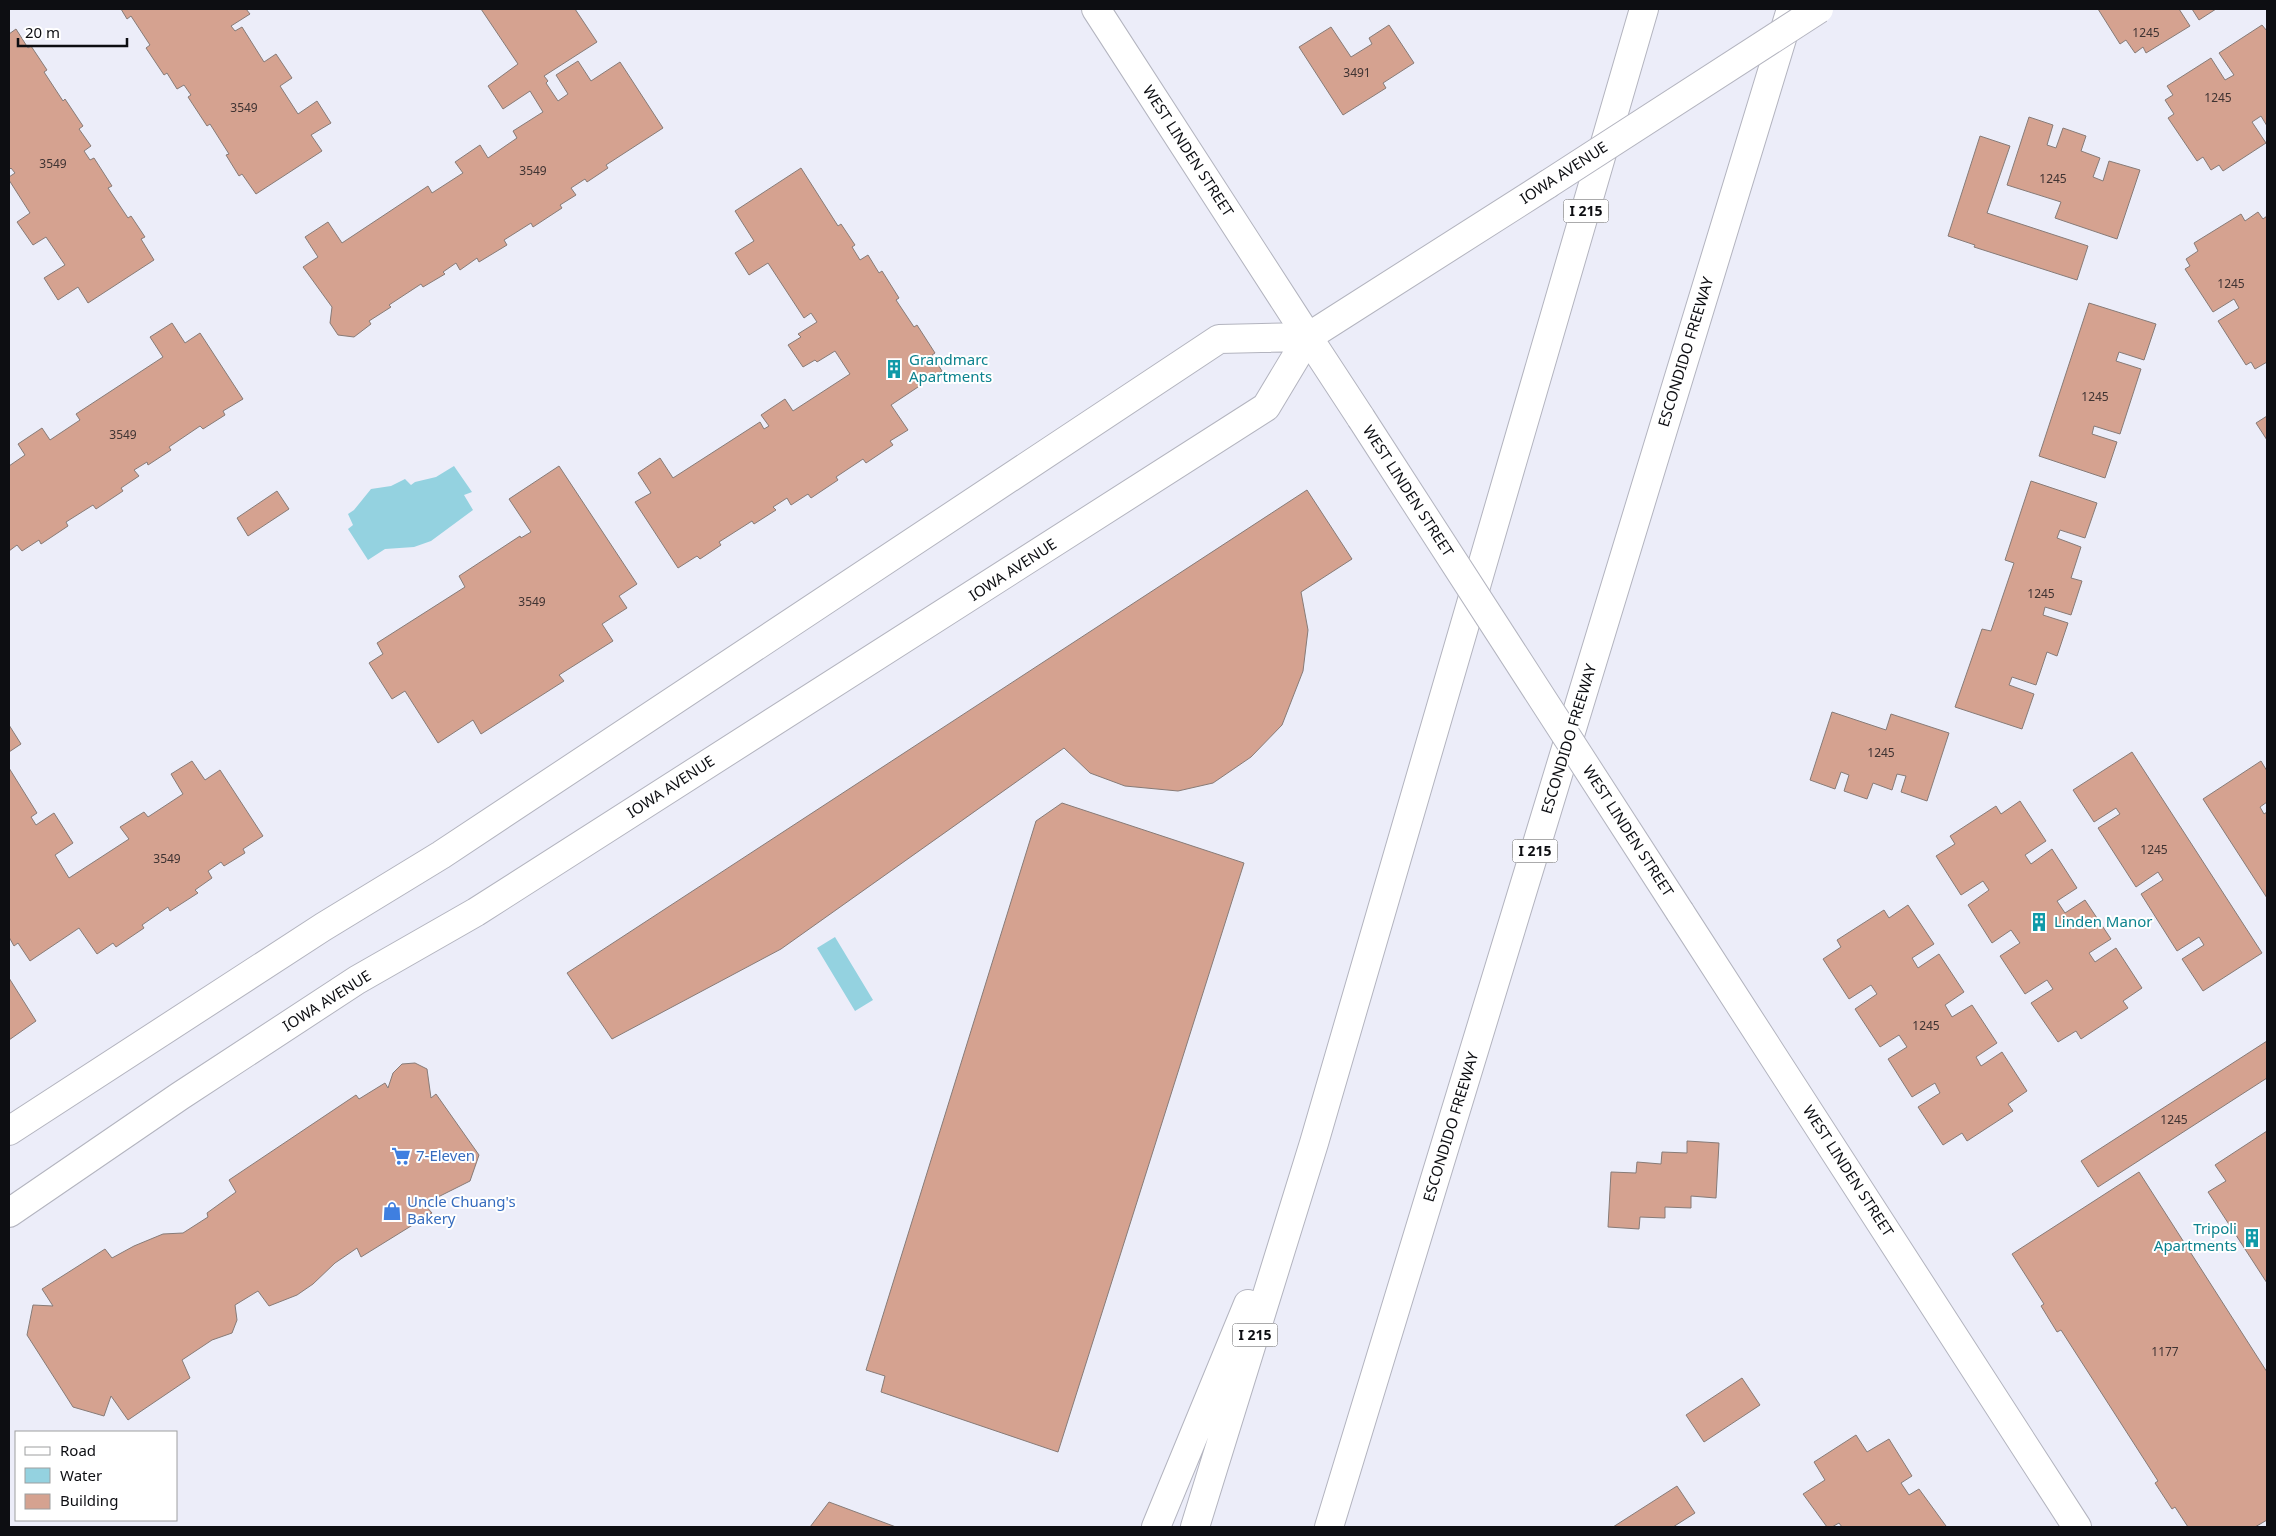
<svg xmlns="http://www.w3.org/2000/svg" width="2276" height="1536" font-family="'Noto Sans',sans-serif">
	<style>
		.water { fill: #94d2e0 }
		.building { fill: #d5a290; stroke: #877b77 }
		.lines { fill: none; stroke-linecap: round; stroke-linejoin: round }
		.tertiary-casing { stroke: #b3b4bf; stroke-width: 30 }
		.secondary-casing { stroke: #b3b4bf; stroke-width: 30 }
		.primary-casing { stroke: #b3b4bf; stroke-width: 30 }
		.motorway-casing { stroke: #b3b4bf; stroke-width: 30 }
		.tertiary { stroke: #fff; stroke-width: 28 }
		.secondary { stroke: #fff; stroke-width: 28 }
		.primary { stroke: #fff; stroke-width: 28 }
		.motorway { stroke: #fff; stroke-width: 28 }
		.tertiary-bridge-casing { stroke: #b3b4bf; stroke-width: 30; stroke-linecap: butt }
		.primary-bridge-casing { stroke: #b3b4bf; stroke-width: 30; stroke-linecap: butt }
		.tertiary-bridge { stroke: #fff; stroke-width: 28 }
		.primary-bridge { stroke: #fff; stroke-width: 28 }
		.labels { text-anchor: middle; stroke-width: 4; stroke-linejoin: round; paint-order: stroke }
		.number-label { font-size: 12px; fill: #3f3332 }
		.shield { fill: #fff; stroke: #565659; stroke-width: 1 }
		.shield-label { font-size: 14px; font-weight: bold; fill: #0d0e12 }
		.street-label { font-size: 15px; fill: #0d0e12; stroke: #fff }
		.culture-label { font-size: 15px; fill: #0d838f; stroke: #fff; text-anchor: start }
		.shop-label { font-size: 15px; fill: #366cbe; stroke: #fff; text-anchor: start }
	</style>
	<rect width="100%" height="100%" fill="#ecedf9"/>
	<path class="water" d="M 454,466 L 472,492 L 464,495 L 473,510 L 431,541 L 414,547 L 385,549 L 368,560 L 348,529 L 353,525 L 348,514 L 354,510 L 371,489 L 391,486 L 405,479 L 411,485 L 415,482 L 436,477 Z
		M 835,937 L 873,1000 L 855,1011 L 817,948 Z"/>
	<path class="building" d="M 121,9 L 246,9 L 250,14 L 231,26 L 235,31 L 242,27 L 264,62 L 276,54 L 292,78 L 280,86 L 298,114 L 317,101 L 331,123 L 311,135 L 322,151 L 256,194 L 242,174 L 239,176 L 226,155 L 229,154 L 210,124 L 207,126 L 188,97 L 191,95 L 184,85 L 177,89 L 167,73 L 164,75 L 146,48 L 150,45 L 131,16 L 127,19 Z
		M 481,9 L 575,9 L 597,42 L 544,76 L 548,81 L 546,83 L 558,101 L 568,94 L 556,75 L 578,61 L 591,81 L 620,62 L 663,128 L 606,165 L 608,168 L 587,182 L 585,179 L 571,188 L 576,195 L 560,205 L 562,208 L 533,227 L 531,223 L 504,240 L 507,245 L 479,262 L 477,258 L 460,270 L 456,263 L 443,272 L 445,274 L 423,287 L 421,284 L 389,305 L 391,307 L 369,321 L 371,324 L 354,337 L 338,335 L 330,323 L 332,307 L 303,267 L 318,257 L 305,237 L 328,222 L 342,243 L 428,186 L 432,193 L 463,173 L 455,162 L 480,145 L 488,158 L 517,138 L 513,131 L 543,112 L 530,91 L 503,109 L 488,86 L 518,64 Z
		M 2098,9 L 2179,9 L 2190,26 L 2146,53 L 2143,47 L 2135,53 L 2126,40 L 2120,44 Z
		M 2192,9 L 2216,9 L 2199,20 Z
		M 1389,25 L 1414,63 L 1383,83 L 1386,88 L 1343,115 L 1299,47 L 1331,27 L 1351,57 L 1372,44 L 1369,38 Z
		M 2262,25 L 2267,31 L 2267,126 L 2261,116 L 2252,122 L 2266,143 L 2223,171 L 2219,165 L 2211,170 L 2203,157 L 2197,161 L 2168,118 L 2174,114 L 2165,100 L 2173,95 L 2167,86 L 2211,58 L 2225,80 L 2234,75 L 2219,53 Z
		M 16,29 L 28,48 L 31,46 L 47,70 L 44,72 L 63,101 L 65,99 L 83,126 L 79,129 L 91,146 L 84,151 L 90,160 L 94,158 L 112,186 L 108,188 L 128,218 L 131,216 L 145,237 L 141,239 L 154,260 L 88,303 L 78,287 L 58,300 L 44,278 L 65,265 L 46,237 L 33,245 L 17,222 L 30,213 L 9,180 L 9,177 L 15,173 L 11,168 L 9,170 L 9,34 Z
		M 2029,117 L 2053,125 L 2047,145 L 2056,148 L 2063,128 L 2086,136 L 2081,151 L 2100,158 L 2093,177 L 2103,181 L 2109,161 L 2140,170 L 2117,239 L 2055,218 L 2061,202 L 2007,185 Z
		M 1980,136 L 2010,146 L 1987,213 L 2088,246 L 2077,280 L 1974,247 L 1975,245 L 1948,236 Z
		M 801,168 L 838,226 L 841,224 L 855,245 L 852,247 L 860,260 L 868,255 L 879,273 L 882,271 L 899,298 L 896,300 L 914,327 L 917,325 L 935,353 L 932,355 L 942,371 L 891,405 L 908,430 L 890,441 L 893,445 L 866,463 L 863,459 L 836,477 L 838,480 L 811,498 L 808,494 L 791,505 L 787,498 L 773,507 L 776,510 L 754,524 L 752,521 L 719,542 L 721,545 L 700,559 L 697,556 L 678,568 L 635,502 L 651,493 L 638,473 L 660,458 L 673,478 L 760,422 L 764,429 L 769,426 L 761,415 L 785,399 L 793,411 L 850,374 L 835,351 L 817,362 L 815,360 L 803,367 L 788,345 L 801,337 L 798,334 L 817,322 L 811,313 L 804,318 L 768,263 L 749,275 L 735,253 L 754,241 L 735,211 Z
		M 2258,212 L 2263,219 L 2267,216 L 2267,362 L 2255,369 L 2251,362 L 2246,365 L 2218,321 L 2239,308 L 2234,299 L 2213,312 L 2185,269 L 2190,266 L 2186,259 L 2198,251 L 2194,243 L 2241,214 L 2245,221 Z
		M 2089,303 L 2156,324 L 2144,360 L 2119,352 L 2116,361 L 2141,369 L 2120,434 L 2094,426 L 2092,434 L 2117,442 L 2105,478 L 2039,456 Z
		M 172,323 L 185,343 L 200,333 L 243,399 L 223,411 L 225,415 L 203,429 L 200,426 L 169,447 L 171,450 L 148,465 L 147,462 L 134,470 L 139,476 L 121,488 L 123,491 L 96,509 L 93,505 L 66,522 L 68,526 L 41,544 L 39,540 L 22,551 L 17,545 L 9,551 L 9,466 L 25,455 L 18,444 L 42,428 L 50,440 L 80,420 L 76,414 L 163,357 L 150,337 Z
		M 2267,416 L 2267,440 L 2256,423 Z
		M 559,466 L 637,584 L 619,596 L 627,608 L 602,624 L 613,641 L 559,675 L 564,681 L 481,734 L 473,720 L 438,743 L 405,691 L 392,699 L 369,663 L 383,654 L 377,643 L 465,587 L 459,576 L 520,536 L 521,538 L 531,532 L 509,499 Z
		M 2031,481 L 2097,503 L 2085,538 L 2060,530 L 2057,538 L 2081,547 L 2071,578 L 2082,581 L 2071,615 L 2045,607 L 2043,615 L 2068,623 L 2057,656 L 2047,652 L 2036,685 L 2012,677 L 2009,685 L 2034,694 L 2022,729 L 1955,707 L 1982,629 L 1991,631 L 2014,563 L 2005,560 Z
		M 1307,490 L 1352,559 L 1301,592 L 1308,630 L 1303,671 L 1282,725 L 1251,757 L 1213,783 L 1178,791 L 1125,786 L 1090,773 L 1064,748 L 781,949 L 612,1039 L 567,973 Z
		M 277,491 L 289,509 L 248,536 L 237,518 Z
		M 1832,712 L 1886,730 L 1891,714 L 1949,733 L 1927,801 L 1901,792 L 1906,776 L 1897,774 L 1892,790 L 1873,783 L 1867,799 L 1844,791 L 1849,775 L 1841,772 L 1835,789 L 1810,780 Z
		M 9,725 L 21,744 L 9,752 Z
		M 2132,752 L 2262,953 L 2203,991 L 2182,959 L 2204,945 L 2199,937 L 2177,951 L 2141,894 L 2163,880 L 2158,872 L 2136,887 L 2098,828 L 2120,814 L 2116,808 L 2094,822 L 2073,790 Z
		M 192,761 L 205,780 L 220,770 L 263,836 L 243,849 L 245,853 L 224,866 L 221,862 L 208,871 L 212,878 L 195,890 L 198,893 L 170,911 L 168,907 L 142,925 L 144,928 L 116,947 L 113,943 L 97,954 L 79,928 L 30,961 L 18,943 L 14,946 L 9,937 L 9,768 L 37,813 L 31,817 L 36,825 L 54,813 L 73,843 L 55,855 L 69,878 L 129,839 L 120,827 L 144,812 L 148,817 L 183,794 L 171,774 Z
		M 2261,761 L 2267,771 L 2267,802 L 2260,807 L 2264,814 L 2267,812 L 2267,898 L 2203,799 Z
		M 2020,801 L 2046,841 L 2025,855 L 2031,864 L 2052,849 L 2077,888 L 2057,901 L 2065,913 L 2085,900 L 2111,939 L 2089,953 L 2095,962 L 2116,948 L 2142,988 L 2123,1001 L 2128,1008 L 2081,1039 L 2076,1031 L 2058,1042 L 2031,1003 L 2053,989 L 2047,980 L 2025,994 L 2000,956 L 2020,943 L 2011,930 L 1992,943 L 1968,905 L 1989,890 L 1983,881 L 1961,895 L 1936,856 L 1955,844 L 1950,836 L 1996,806 L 2001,814 Z
		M 1062,803 L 1244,863 L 1058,1452 L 881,1392 L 885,1376 L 866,1370 L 1036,821 Z
		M 1908,905 L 1934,944 L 1912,958 L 1918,968 L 1939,954 L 1964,992 L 1945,1005 L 1952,1017 L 1972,1005 L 1997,1043 L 1976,1057 L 1981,1066 L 2002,1052 L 2027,1091 L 2008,1104 L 2013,1111 L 1967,1141 L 1962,1133 L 1943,1145 L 1918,1107 L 1940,1093 L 1935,1083 L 1912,1097 L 1888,1059 L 1907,1047 L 1899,1035 L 1880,1047 L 1855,1009 L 1877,994 L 1871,985 L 1849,999 L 1823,959 L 1841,947 L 1837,940 L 1884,910 L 1889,918 Z
		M 9,978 L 36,1021 L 9,1040 Z
		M 2267,1041 L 2267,1078 L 2098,1187 L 2081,1161 Z
		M 415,1063 L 427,1069 L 431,1098 L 436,1094 L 479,1155 L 470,1181 L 424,1204 L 432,1213 L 361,1257 L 357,1248 L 335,1263 L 313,1284 L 297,1295 L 269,1306 L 258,1291 L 235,1305 L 237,1320 L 232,1333 L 212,1340 L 182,1360 L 190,1378 L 128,1420 L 111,1396 L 104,1416 L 73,1407 L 27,1335 L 33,1305 L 53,1306 L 42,1289 L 105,1249 L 112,1258 L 134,1246 L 163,1234 L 183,1233 L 208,1217 L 207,1213 L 236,1192 L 229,1180 L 356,1095 L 359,1099 L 385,1083 L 388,1088 L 393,1073 L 402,1064 Z
		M 2267,1131 L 2267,1283 L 2208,1192 L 2226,1181 L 2215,1165 Z
		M 1687,1141 L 1719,1143 L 1716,1198 L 1691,1196 L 1691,1208 L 1665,1207 L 1665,1218 L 1640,1217 L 1639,1229 L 1608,1227 L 1611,1172 L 1636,1173 L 1637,1162 L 1661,1164 L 1662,1152 L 1687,1153 Z
		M 2139,1172 L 2267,1372 L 2267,1520 L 2255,1527 L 2188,1527 L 2175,1507 L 2172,1509 L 2155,1483 L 2158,1481 L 2061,1330 L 2057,1332 L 2041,1306 L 2044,1304 L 2012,1254 Z
		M 1742,1378 L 1760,1405 L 1704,1442 L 1686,1415 Z
		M 1856,1435 L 1867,1452 L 1889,1439 L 1912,1476 L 1901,1483 L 1909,1495 L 1919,1489 L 1946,1526 L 1943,1527 L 1842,1527 L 1839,1523 L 1832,1527 L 1827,1527 L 1803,1494 L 1825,1480 L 1814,1462 Z
		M 1677,1486 L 1695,1513 L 1673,1527 L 1613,1527 Z
		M 829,1502 L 896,1527 L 810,1527 Z"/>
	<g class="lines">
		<g class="tertiary-casing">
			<path id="tertiary" d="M 1308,337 L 1361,418
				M 1680,912 L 2077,1527"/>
		</g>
		<g class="secondary-casing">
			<path id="secondary" d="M 1096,9 L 1308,337"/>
		</g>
		<g class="primary-casing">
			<path id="primary" d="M 9,1131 L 323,927 L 441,855 L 1219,339 L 1308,337
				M 9,1213 L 180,1096 L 357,980 L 476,912 L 1266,407 L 1308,337 L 1548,184"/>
		</g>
		<g class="motorway-casing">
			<path id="motorway" d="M 1156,1527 L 1248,1304
				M 1195,1527 L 1314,1143 L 1644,9
				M 1329,1527 L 1791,9"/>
		</g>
		<use href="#tertiary" class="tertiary"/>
		<use href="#secondary" class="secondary"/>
		<use href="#primary" class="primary"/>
		<use href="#motorway" class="motorway"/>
		<g class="tertiary-bridge-casing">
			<path id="tertiary-bridge" d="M 1361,418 L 1680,912"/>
		</g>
		<g class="primary-bridge-casing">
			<path id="primary-bridge" d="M 1548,184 L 1819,9"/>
		</g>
		<use href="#tertiary-bridge" class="tertiary-bridge"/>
		<use href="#primary-bridge" class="primary-bridge"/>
	</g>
	<defs>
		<g id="building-bare" transform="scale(1.5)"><path d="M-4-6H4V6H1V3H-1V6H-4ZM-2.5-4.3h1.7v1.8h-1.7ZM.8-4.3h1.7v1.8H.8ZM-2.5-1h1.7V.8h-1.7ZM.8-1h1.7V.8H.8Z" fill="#0f9aa8" stroke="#fff" stroke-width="2.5" paint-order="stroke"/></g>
		<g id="supermarket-bare" transform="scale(1.5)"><path d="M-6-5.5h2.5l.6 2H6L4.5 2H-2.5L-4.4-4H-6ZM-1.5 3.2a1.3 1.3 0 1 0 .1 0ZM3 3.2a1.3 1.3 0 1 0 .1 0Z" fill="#3f7fe0" stroke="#fff" stroke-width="2.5" paint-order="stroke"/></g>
		<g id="shop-bare" transform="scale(1.5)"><path d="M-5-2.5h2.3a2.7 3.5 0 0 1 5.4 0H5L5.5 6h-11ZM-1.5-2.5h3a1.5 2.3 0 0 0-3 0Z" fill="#3f7fe0" stroke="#fff" stroke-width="2.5" paint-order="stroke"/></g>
	</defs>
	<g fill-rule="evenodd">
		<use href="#building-bare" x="894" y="369"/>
		<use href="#building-bare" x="2039" y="922"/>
		<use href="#supermarket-bare" x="401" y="1156"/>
		<use href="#shop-bare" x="392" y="1211"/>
		<use href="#building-bare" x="2252" y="1238"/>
	</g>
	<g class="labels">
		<g class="number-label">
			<text x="2146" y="37">1245</text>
			<text x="1357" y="77">3491</text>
			<text x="2218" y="102">1245</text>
			<text x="244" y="112">3549</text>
			<text x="53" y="168">3549</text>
			<text x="533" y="175">3549</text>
			<text x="2053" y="183">1245</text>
			<text x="2231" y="288">1245</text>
			<text x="2095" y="401">1245</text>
			<text x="123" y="439">3549</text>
			<text x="2041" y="598">1245</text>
			<text x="532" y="606">3549</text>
			<text x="1881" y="757">1245</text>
			<text x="2154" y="854">1245</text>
			<text x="167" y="863">3549</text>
			<text x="1926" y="1030">1245</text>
			<text x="2174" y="1124">1245</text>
			<text x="2165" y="1356">1177</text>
		</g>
		<g class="shield">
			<rect x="1563.5" y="199.5" width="45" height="23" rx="4"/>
			<rect x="1512.5" y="839.5" width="45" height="23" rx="4"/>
			<rect x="1232.5" y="1323.5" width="45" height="23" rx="4"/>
		</g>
		<g class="shield-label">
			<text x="1586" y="216">I 215</text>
			<text x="1535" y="856">I 215</text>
			<text x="1255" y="1340">I 215</text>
		</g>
		<g class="street-label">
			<text transform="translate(1188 151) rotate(57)" y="5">WEST LINDEN STREET</text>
			<text transform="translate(1564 173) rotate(-33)" y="5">IOWA AVENUE</text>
			<text transform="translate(1686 352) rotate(-73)" y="5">ESCONDIDO FREEWAY</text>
			<text transform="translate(1408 491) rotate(57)" y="5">WEST LINDEN STREET</text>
			<text transform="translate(1013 570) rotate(-33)" y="5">IOWA AVENUE</text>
			<text transform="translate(1569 739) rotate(-73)" y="5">ESCONDIDO FREEWAY</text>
			<text transform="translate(671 787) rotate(-33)" y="5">IOWA AVENUE</text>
			<text transform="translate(1628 831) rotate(57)" y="5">WEST LINDEN STREET</text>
			<text transform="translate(327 1001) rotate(-32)" y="5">IOWA AVENUE</text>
			<text transform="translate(1451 1127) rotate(-73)" y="5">ESCONDIDO FREEWAY</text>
			<text transform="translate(1848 1171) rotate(57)" y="5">WEST LINDEN STREET</text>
		</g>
		<g class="culture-label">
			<text x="909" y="365">Grandmarc<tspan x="909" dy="17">Apartments</tspan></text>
			<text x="2054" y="927">Linden Manor</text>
			<text x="2237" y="1234" text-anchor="end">Tripoli<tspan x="2237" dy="17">Apartments</tspan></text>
		</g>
		<g class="shop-label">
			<text x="416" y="1161">7-Eleven</text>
			<text x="407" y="1207">Uncle Chuang's<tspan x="407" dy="17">Bakery</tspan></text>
		</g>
	</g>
	<rect width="2276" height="1536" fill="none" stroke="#0d0e12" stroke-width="20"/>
	<rect x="15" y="1431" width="162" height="90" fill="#ffffff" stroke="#9e9fa0"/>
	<rect x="25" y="1447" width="25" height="8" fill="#ffffff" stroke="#9e9fa0"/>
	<text x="60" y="1456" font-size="15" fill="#0d0e12">Road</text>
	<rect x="25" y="1468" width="25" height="15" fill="#94d2e0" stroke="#9e9fa0"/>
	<text x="60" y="1481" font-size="15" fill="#0d0e12">Water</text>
	<rect x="25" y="1494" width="25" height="15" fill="#d5a290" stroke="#9e9fa0"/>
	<text x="60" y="1506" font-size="15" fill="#0d0e12">Building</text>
	<path d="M18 38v8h109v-8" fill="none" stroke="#0d0e12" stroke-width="2.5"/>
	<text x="25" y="38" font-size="15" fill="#0d0e12" stroke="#ffffff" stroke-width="4" paint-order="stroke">20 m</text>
</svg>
